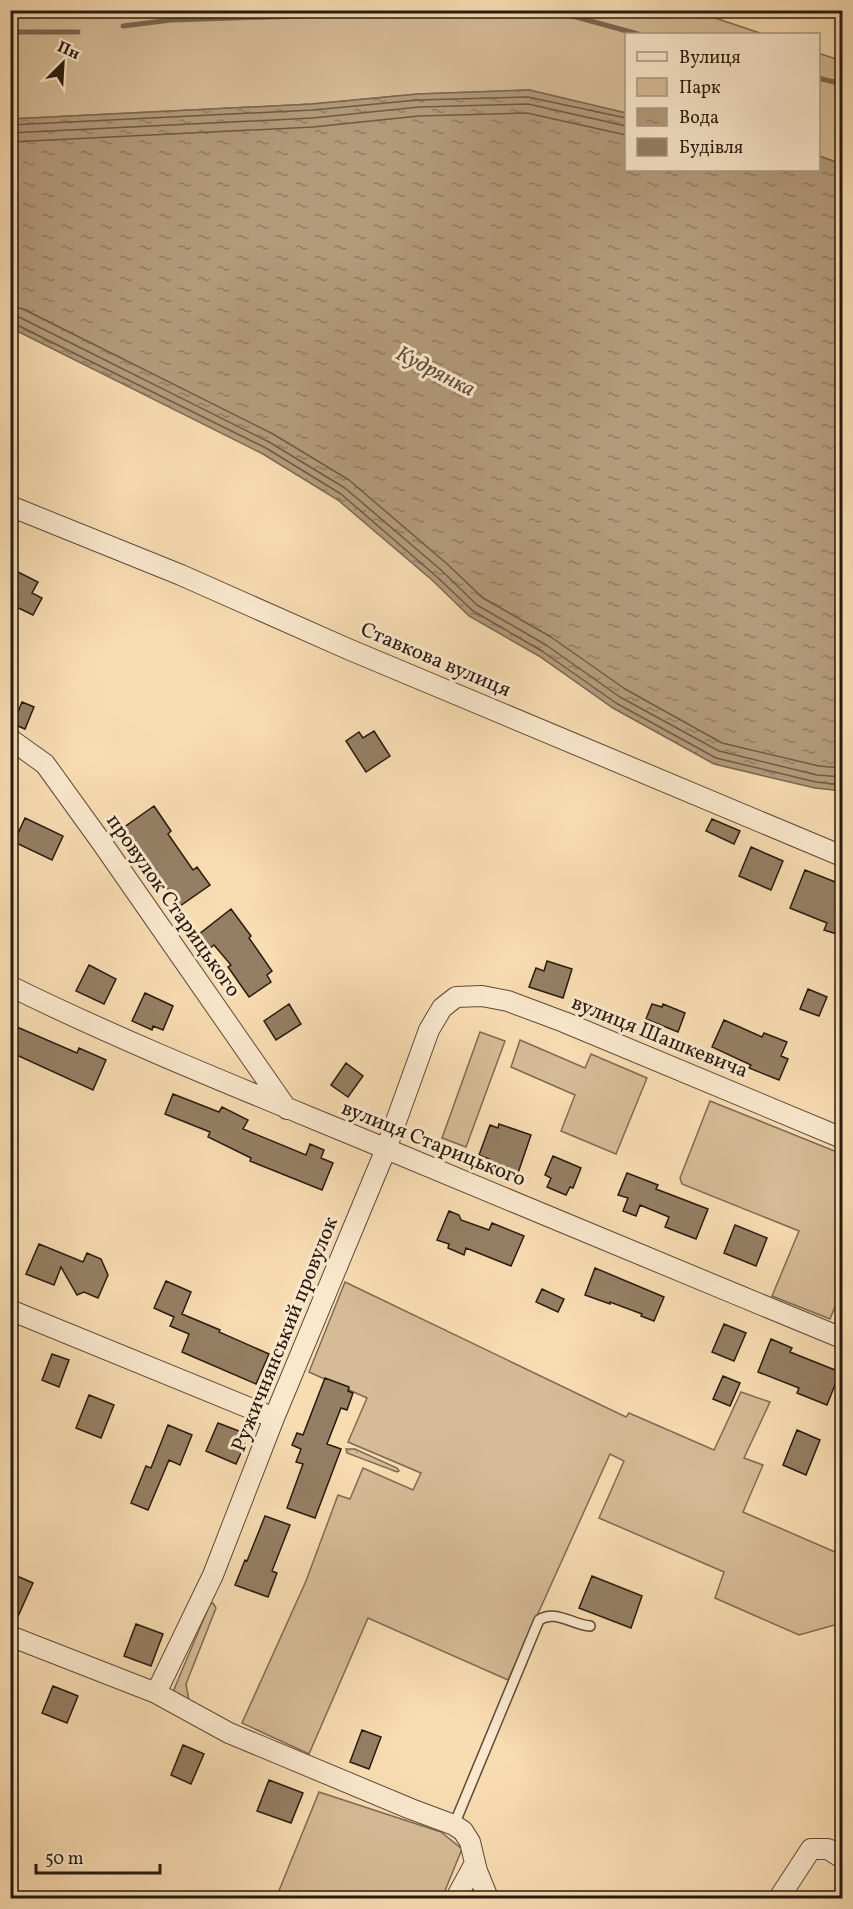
<svg xmlns="http://www.w3.org/2000/svg" width="853" height="1909" font-family="Vollkorn,serif">
	<style>
		.green { fill: #d5bb96; stroke: #7f6a52; stroke-width: 1.5 }
		.forest { fill: url(#forest-crowns); stroke: #7f6a52; stroke-width: 1.5 }
		.water { fill: url(#water-ripples); stroke: #7b6750; stroke-width: 1.5 }
		.lines { fill: none; stroke-linecap: round; stroke-linejoin: round }
		.shore { stroke: #6e5a45; stroke-width: 1.5 }
		.stream { stroke: #7b6750; stroke-width: 5 }
		.building { fill: #957f64; stroke: #291a0f; stroke-width: 1.5 }
		.service-casing { stroke: #5d4a38; stroke-width: 12 }
		.minor-casing { stroke: #5d4a38; stroke-width: 22 }
		.service { stroke: #fae8cd; stroke-width: 9 }
		.minor { stroke: #fae8cd; stroke-width: 20 }
		.labels { text-anchor: middle; stroke-width: 6; stroke-linejoin: round; paint-order: stroke }
		.street-label { font-size: 21px; fill: #291a0f; stroke: #fae8cd }
		.water-label { font-size: 22px; font-style: italic; fill: #604d3a; stroke: #fae8cd }
	</style>
	<defs>
		<pattern id="forest-crowns" width="20" height="18" patternUnits="userSpaceOnUse" patternTransform="scale(1.5)"><rect width="20" height="18" fill="#d5bb96"/><path d="M2 6a3 3 0 1 1 6 0M12 15a3 3 0 1 1 6 0" fill="none" stroke="#b7a080"/></pattern>
		<pattern id="water-ripples" width="26" height="14" patternUnits="userSpaceOnUse" patternTransform="scale(1.5)"><rect width="26" height="14" fill="#b29a7b"/><path d="M2 4q2-2 4 0t4 0M15 11q2-2 4 0t4 0" fill="none" stroke="#917d63"/></pattern>
	</defs>
	<rect width="100%" height="100%" fill="#f8dcb2"/>
	<filter id="stains"><feTurbulence type="fractalNoise" baseFrequency=".00333" numOctaves="4"/><feColorMatrix values="0 0 0 0 .2 0 0 0 0 .09 0 0 0 0 .02 0 0 0 .5 -.17"/></filter>
	<radialGradient id="worn" r=".72"><stop offset=".6" stop-color="#630" stop-opacity="0"/><stop offset="1" stop-color="#630" stop-opacity=".3"/></radialGradient>
	<path class="green" d="M 691,10 L 763,34 L 626,34 L 626,113 L 529,90 L 418,94 L 312,104 L 11,119 L 11,11 Z
		M 818,53 L 842,61 L 842,164 L 819,156 Z
		M 480,1032 L 505,1041 L 466,1147 L 442,1138 Z
		M 520,1040 L 585,1068 L 591,1054 L 647,1078 L 616,1154 L 561,1131 L 575,1095 L 511,1067 Z
		M 710,1101 L 842,1154 L 842,1289 L 830,1319 L 772,1296 L 799,1231 L 682,1184 L 680,1178 Z
		M 345,1282 L 626,1417 L 629,1413 L 714,1450 L 741,1392 L 770,1402 L 744,1458 L 763,1465 L 743,1512 L 842,1555 L 842,1623 L 799,1635 L 715,1598 L 724,1572 L 599,1518 L 624,1461 L 610,1454 L 508,1680 L 368,1618 L 309,1754 L 242,1723 L 306,1581 L 338,1495 L 350,1499 L 363,1468 L 413,1490 L 421,1473 L 348,1442 L 367,1398 L 309,1372 Z
		M 213,1603 L 216,1608 L 186,1684 L 189,1700 L 173,1693 L 175,1687 L 210,1604 Z
		M 319,1792 L 441,1832 L 462,1849 L 442,1898 L 276,1898 Z"/>
	<path class="forest" d="M 346,1449 L 355,1449 L 397,1468 L 399,1471 L 397,1472 L 347,1453 Z"/>
	<path class="water" d="M 529,90 L 626,113 L 626,170 L 818,170 L 819,156 L 842,164 L 842,791 L 815,788 L 714,764 L 613,708 L 539,656 L 469,616 L 432,580 L 338,500 L 263,454 L 11,328 L 11,119 L 312,104 L 418,94 Z"/>
	<g class="lines">
		<path class="shore" d="M 10,125 L 313,110 L 418,100 L 528,97 L 626,118
			M 10,133 L 313,118 L 419,107 L 528,104 L 626,126
			M 10,142 L 313,127 L 419,116 L 527,113 L 626,135
			M 10,306 L 23,309 L 273,434 L 349,480 L 446,563 L 483,598 L 551,637 L 625,689 L 722,743 L 819,766 L 842,768
			M 10,315 L 19,317 L 269,442 L 345,488 L 441,570 L 477,605 L 546,645 L 620,697 L 719,751 L 817,775 L 842,777
			M 10,323 L 15,324 L 266,448 L 341,494 L 436,576 L 473,611 L 542,651 L 616,703 L 716,758 L 816,782 L 842,785"/>
		<path class="stream" d="M 538,10 L 569,15 L 638,34
			M 123,26 L 171,20 L 492,10
			M 10,32 L 78,32
			M 818,78 L 842,84"/>
	</g>
	<path class="building" d="M 16,571 L 38,582 L 32,593 L 42,598 L 33,615 L 10,604 L 10,583 Z
		M 22,702 L 34,707 L 25,729 L 13,724 Z
		M 374,731 L 390,756 L 366,772 L 346,741 L 359,732 L 363,738 Z
		M 154,806 L 171,831 L 168,834 L 193,870 L 197,867 L 210,885 L 180,906 L 156,873 L 154,874 L 123,828 Z
		M 25,818 L 63,836 L 52,860 L 14,842 Z
		M 712,819 L 740,831 L 734,844 L 706,831 Z
		M 751,847 L 783,861 L 771,890 L 739,876 Z
		M 805,870 L 843,885 L 843,936 L 824,930 L 827,923 L 790,908 Z
		M 231,909 L 251,936 L 249,938 L 272,971 L 267,975 L 271,982 L 249,997 L 228,967 L 231,965 L 214,945 L 209,949 L 198,935 Z
		M 547,961 L 572,969 L 563,998 L 529,987 L 536,968 L 544,971 Z
		M 89,965 L 116,979 L 104,1004 L 76,991 Z
		M 808,989 L 827,997 L 819,1016 L 800,1009 Z
		M 145,993 L 173,1006 L 163,1030 L 153,1026 L 152,1030 L 132,1021 Z
		M 289,1004 L 301,1024 L 276,1040 L 264,1021 Z
		M 652,1004 L 662,1007 L 663,1004 L 685,1013 L 678,1032 L 646,1019 Z
		M 724,1020 L 762,1037 L 764,1033 L 787,1042 L 781,1056 L 788,1059 L 779,1080 L 749,1068 L 751,1065 L 712,1047 Z
		M 10,1024 L 77,1053 L 79,1048 L 106,1060 L 93,1090 L 10,1052 Z
		M 346,1063 L 363,1076 L 348,1097 L 331,1085 Z
		M 173,1094 L 219,1112 L 222,1107 L 248,1120 L 243,1129 L 306,1155 L 310,1144 L 324,1150 L 321,1158 L 333,1163 L 322,1190 L 250,1161 L 251,1158 L 208,1137 L 210,1132 L 165,1114 Z
		M 499,1124 L 531,1135 L 518,1173 L 488,1162 L 489,1159 L 479,1155 L 490,1125 L 498,1128 Z
		M 553,1156 L 581,1168 L 573,1188 L 570,1187 L 566,1195 L 547,1187 L 551,1178 L 545,1175 Z
		M 627,1173 L 658,1185 L 656,1189 L 708,1209 L 696,1239 L 665,1227 L 669,1217 L 640,1205 L 636,1216 L 623,1211 L 628,1198 L 618,1195 Z
		M 449,1211 L 459,1215 L 461,1220 L 489,1230 L 492,1223 L 524,1236 L 511,1266 L 466,1248 L 464,1255 L 448,1248 L 449,1244 L 437,1240 Z
		M 735,1225 L 767,1238 L 756,1266 L 724,1253 Z
		M 39,1244 L 83,1262 L 87,1253 L 101,1259 L 108,1275 L 98,1298 L 84,1292 L 77,1295 L 61,1267 L 54,1285 L 26,1274 Z
		M 595,1268 L 664,1297 L 654,1321 L 641,1316 L 642,1314 L 610,1302 L 610,1304 L 585,1295 Z
		M 166,1281 L 191,1292 L 182,1314 L 220,1330 L 219,1332 L 269,1354 L 256,1384 L 182,1352 L 189,1334 L 170,1326 L 174,1317 L 154,1308 Z
		M 542,1289 L 564,1299 L 558,1312 L 536,1302 Z
		M 724,1324 L 746,1333 L 734,1361 L 712,1352 Z
		M 771,1339 L 792,1348 L 790,1352 L 840,1372 L 827,1405 L 797,1393 L 799,1388 L 758,1372 Z
		M 52,1354 L 69,1360 L 59,1387 L 42,1380 Z
		M 723,1376 L 740,1383 L 730,1406 L 713,1399 Z
		M 325,1378 L 349,1387 L 348,1391 L 353,1393 L 347,1410 L 341,1408 L 327,1444 L 341,1449 L 315,1518 L 287,1508 L 303,1464 L 296,1462 L 301,1449 L 292,1445 L 297,1433 L 303,1435 Z
		M 89,1395 L 114,1405 L 101,1438 L 76,1428 Z
		M 218,1423 L 244,1433 L 240,1442 L 245,1444 L 236,1464 L 206,1451 Z
		M 168,1425 L 192,1435 L 180,1465 L 169,1460 L 148,1510 L 131,1503 L 146,1466 L 151,1468 Z
		M 797,1430 L 820,1440 L 806,1475 L 783,1465 Z
		M 265,1516 L 290,1525 L 272,1571 L 277,1573 L 268,1597 L 235,1585 L 245,1560 L 247,1561 Z
		M 10,1573 L 33,1583 L 14,1625 L 10,1624 Z
		M 592,1576 L 642,1596 L 631,1628 L 579,1608 Z
		M 136,1624 L 163,1634 L 151,1666 L 124,1656 Z
		M 53,1686 L 78,1696 L 67,1723 L 42,1713 Z
		M 362,1730 L 381,1737 L 369,1769 L 350,1762 Z
		M 183,1745 L 204,1754 L 191,1784 L 171,1775 Z
		M 269,1780 L 303,1793 L 291,1823 L 257,1811 Z"/>
	<g class="lines">
		<g class="service-casing">
			<path id="service" d="M 454,1825 L 539,1620 C 555,1609 573,1625 590,1626"/>
		</g>
		<g class="minor-casing">
			<path id="minor" d="M 10,506 L 181,575 L 348,649 L 842,856
				M 10,739 L 45,764 L 102,843 L 287,1109
				M 10,986 C 134,1047 262,1097 389,1150 C 541,1213 691,1276 842,1338
				M 10,1310 L 274,1418
				M 10,1636 L 156,1693 L 229,1733 L 411,1809 L 454,1825 L 463,1831 L 470,1842 L 477,1871 L 488,1898
				M 156,1693 L 213,1575 L 274,1418 L 386,1149 L 429,1030 L 442,1008 L 456,997 L 482,996 L 508,1001 L 564,1022 L 842,1138
				M 456,1898 L 475,1863
				M 779,1898 L 811,1849 L 828,1849 L 842,1858"/>
		</g>
		<use href="#service" class="service"/>
		<use href="#minor" class="minor"/>
	</g>
	<g class="labels">
		<g class="street-label">
			<text transform="translate(436 659) rotate(23)" y="7">Ставкова вулиця</text>
			<text transform="translate(174 905) rotate(55)" y="7">провулок Старицького</text>
			<text transform="translate(660 1036) rotate(22)" y="7">вулиця Шашкевича</text>
			<text transform="translate(434 1143) rotate(22)" y="7">вулиця Старицького</text>
			<text transform="translate(284 1334) rotate(-68)" y="7">Ружичнянський провулок</text>
		</g>
		<g class="water-label">
			<text transform="translate(436 370) rotate(27)" y="8">Кудрянка</text>
		</g>
	</g>
	<rect width="853" height="1909" fill="none" stroke="#f8dcb2" stroke-width="36"/>
	<rect x="12" y="12" width="829" height="1885" fill="none" stroke="#291a0f" stroke-width="3"/>
	<rect x="18" y="18" width="817" height="1873" fill="none" stroke="#291a0f" stroke-width="1.5"/>
	<rect x="625" y="33" width="195" height="138" fill="#fae8cd" stroke="#a69681" stroke-width="1.5"/>
	<rect x="637" y="52" width="30" height="9" fill="#fae8cd" stroke="#a69681" stroke-width="1.5"/>
	<text x="679" y="63" font-size="18" fill="#291a0f">Вулиця</text>
	<rect x="637" y="78" width="30" height="18" fill="#d5bb96" stroke="#a69681" stroke-width="1.5"/>
	<text x="679" y="93" font-size="18" fill="#291a0f">Парк</text>
	<rect x="637" y="108" width="30" height="18" fill="url(#water-ripples)" stroke="#a69681" stroke-width="1.5"/>
	<text x="679" y="123" font-size="18" fill="#291a0f">Вода</text>
	<rect x="637" y="138" width="30" height="18" fill="#957f64" stroke="#a69681" stroke-width="1.5"/>
	<text x="679" y="153" font-size="18" fill="#291a0f">Будівля</text>
	<g transform="translate(63 63) rotate(24)" stroke="#fae8cd" stroke-width="4.5" paint-order="stroke">
	<path d="M0-4.5L10 22L0 15L-10 22Z" fill="#291a0f"/>
	<text y="-9" font-size="16" font-weight="bold" text-anchor="middle" fill="#291a0f">Пн</text>
	</g>
	<path d="M36 1864v9h124v-9" fill="none" stroke="#291a0f" stroke-width="3"/>
	<text x="45" y="1864" font-size="18" fill="#291a0f" stroke="#fae8cd" stroke-width="4.5" paint-order="stroke">50 m</text>
	<rect width="100%" height="100%" filter="url(#stains)"/>
	<rect width="100%" height="100%" fill="url(#worn)"/>
</svg>
